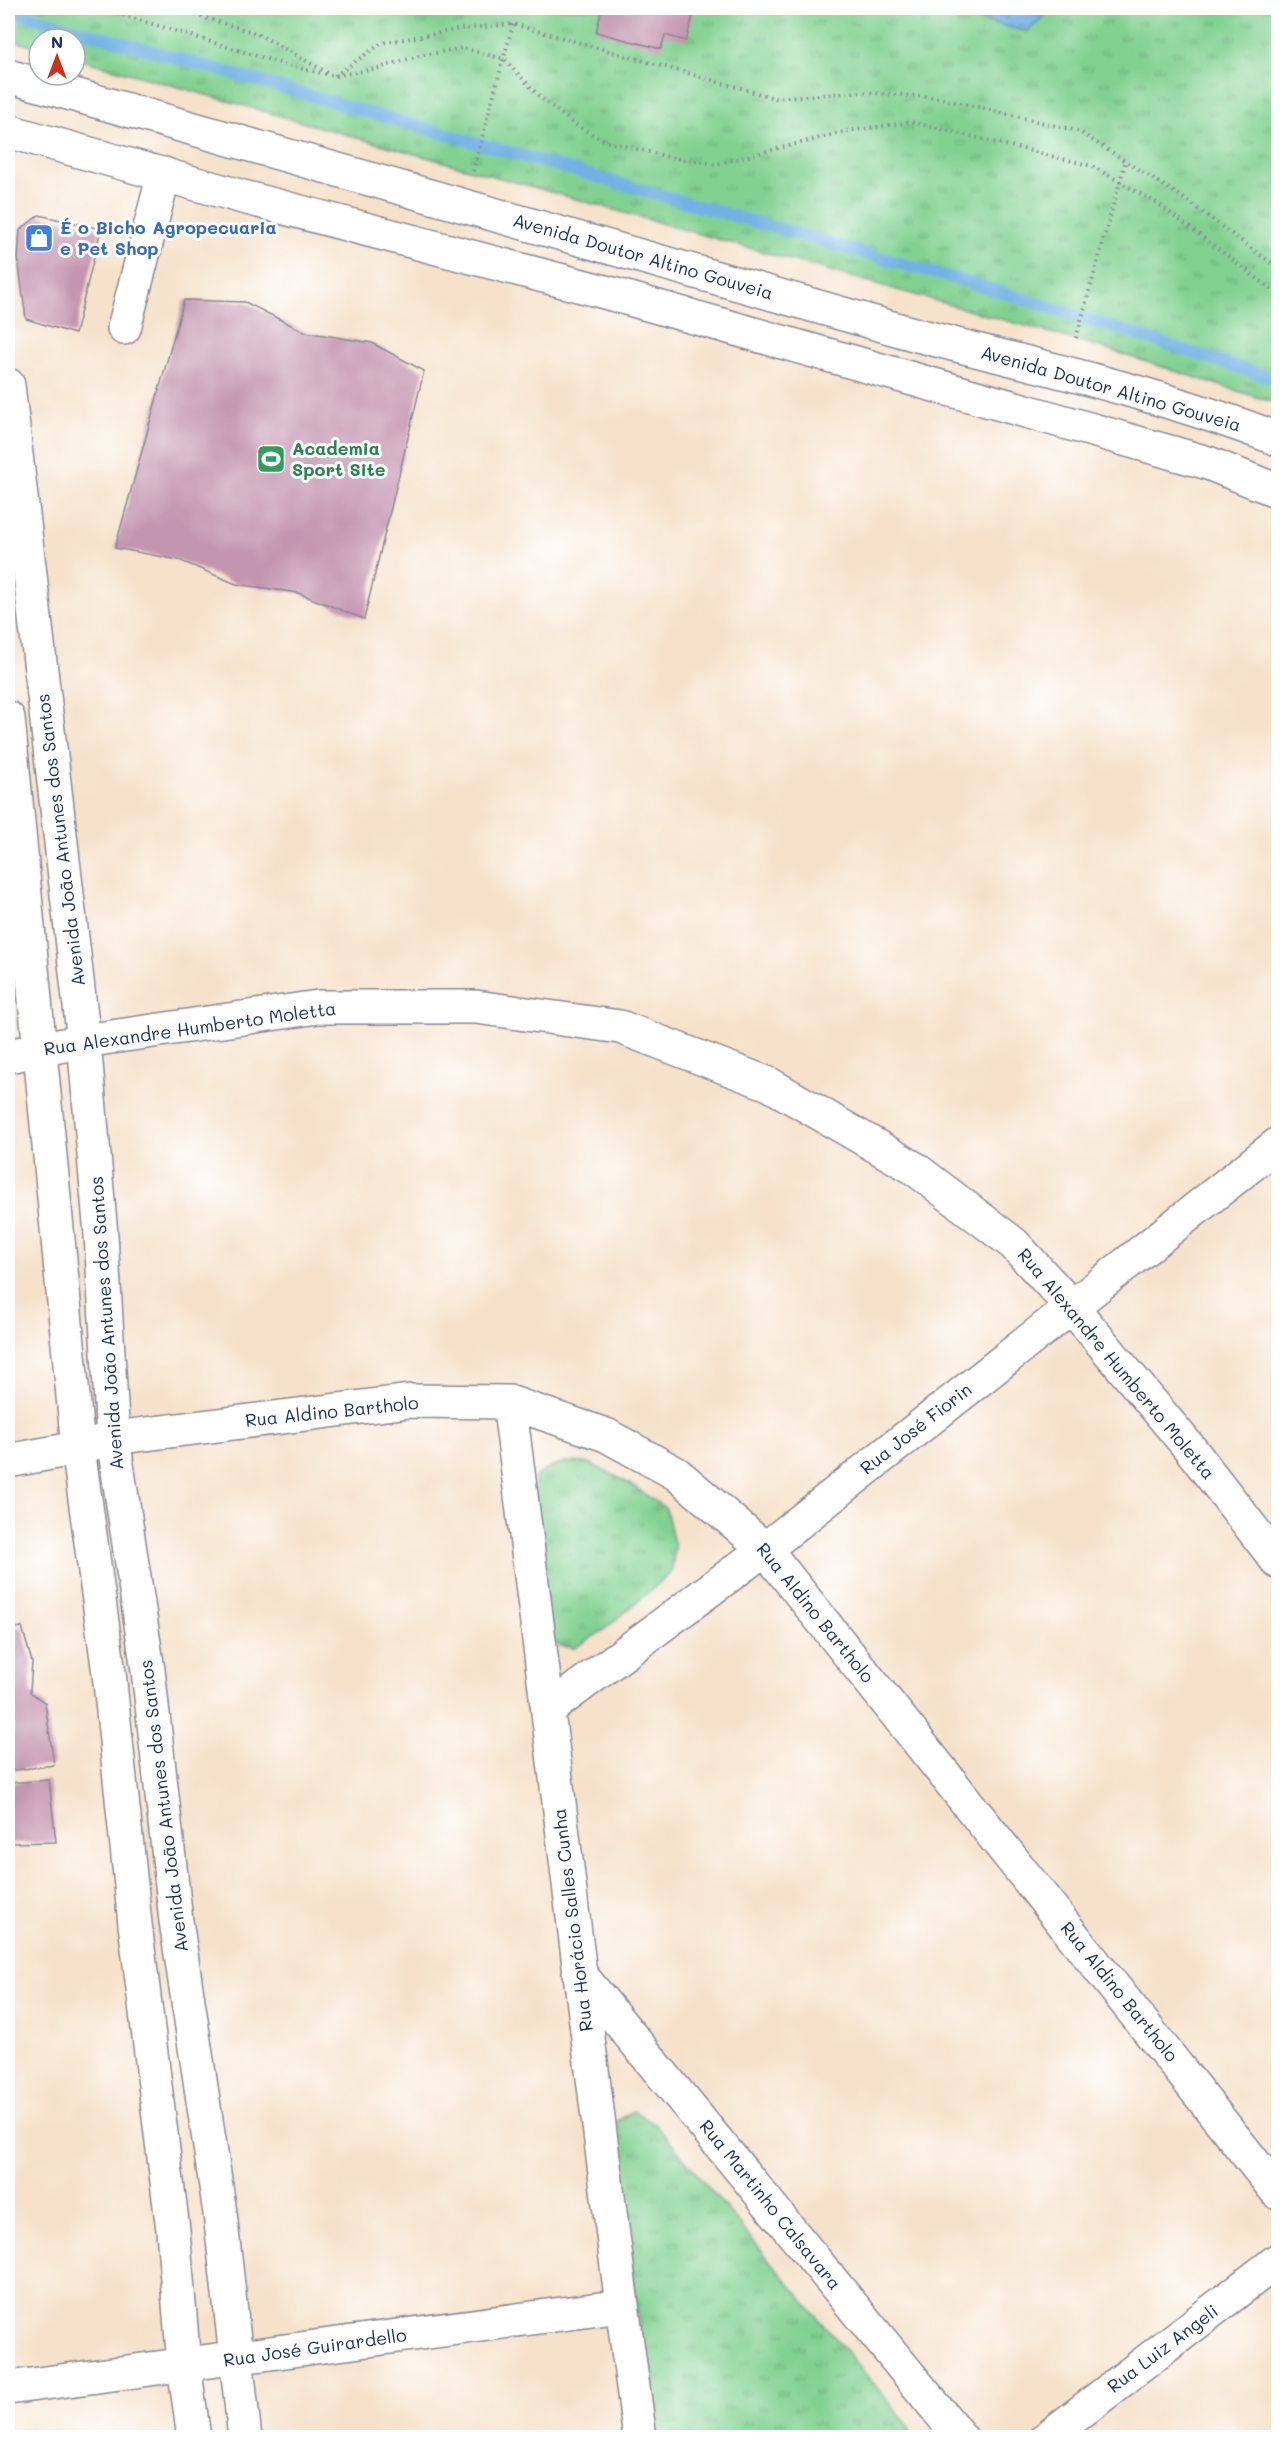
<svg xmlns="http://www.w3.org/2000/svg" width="1286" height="2445" font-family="Mali,sans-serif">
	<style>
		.park { fill: url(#park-tufts); stroke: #4e8078; stroke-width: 1.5 }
		.water { fill: url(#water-ripples); stroke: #4770a2; stroke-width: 1.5 }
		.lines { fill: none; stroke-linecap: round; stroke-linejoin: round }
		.stream { stroke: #73b0e5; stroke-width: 12 }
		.building { fill: #c495b0 }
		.minor-casing { stroke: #888894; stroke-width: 36 }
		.major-casing { stroke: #888894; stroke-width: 36 }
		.path { stroke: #888894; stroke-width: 4; stroke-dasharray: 1.5 4.5; stroke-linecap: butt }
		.minor { stroke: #fff; stroke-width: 33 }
		.major { stroke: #fff; stroke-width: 33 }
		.labels { text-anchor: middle; stroke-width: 6; stroke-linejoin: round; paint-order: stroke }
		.shop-label { font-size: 18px; font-weight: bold; fill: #366cbe; stroke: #fff; text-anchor: start }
		.street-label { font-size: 18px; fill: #1b2f5e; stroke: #fff }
		.leisure-label { font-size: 18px; font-weight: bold; fill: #27864d; stroke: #fff; text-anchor: start }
	</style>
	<defs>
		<pattern id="park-tufts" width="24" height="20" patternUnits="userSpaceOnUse" patternTransform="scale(1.5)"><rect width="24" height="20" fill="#82d191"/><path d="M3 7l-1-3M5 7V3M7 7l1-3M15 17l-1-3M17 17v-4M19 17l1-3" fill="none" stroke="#6aaa7a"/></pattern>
		<pattern id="water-ripples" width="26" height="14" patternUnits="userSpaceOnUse" patternTransform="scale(1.5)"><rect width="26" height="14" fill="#73b0e5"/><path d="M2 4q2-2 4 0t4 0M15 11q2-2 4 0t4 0" fill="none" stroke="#5e90bd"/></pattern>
	</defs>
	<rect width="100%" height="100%" fill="#fff"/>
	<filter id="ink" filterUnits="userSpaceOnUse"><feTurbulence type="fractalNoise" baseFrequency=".0167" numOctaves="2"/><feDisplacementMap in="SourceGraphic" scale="12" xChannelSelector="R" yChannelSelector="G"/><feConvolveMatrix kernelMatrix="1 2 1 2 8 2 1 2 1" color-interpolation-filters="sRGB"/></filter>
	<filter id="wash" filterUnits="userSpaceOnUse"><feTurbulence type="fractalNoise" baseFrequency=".008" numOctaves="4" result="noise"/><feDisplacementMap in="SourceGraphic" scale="24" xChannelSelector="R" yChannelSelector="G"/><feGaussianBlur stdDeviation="1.35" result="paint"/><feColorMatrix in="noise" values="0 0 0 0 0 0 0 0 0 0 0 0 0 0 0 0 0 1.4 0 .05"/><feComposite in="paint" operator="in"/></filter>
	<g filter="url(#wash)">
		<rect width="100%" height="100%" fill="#f6e2cb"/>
		<path class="park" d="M 8,8 L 1278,8 L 1278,404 L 1100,347 L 75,58 L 75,39 L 39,39 L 39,48 L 8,39 Z
			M 565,1462 L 589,1463 L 630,1484 L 666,1509 L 675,1548 L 671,1573 L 604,1630 L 575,1648 L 560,1646 L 546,1637 L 535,1477 L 550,1467 Z
			M 634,2111 L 656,2125 L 909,2426 L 910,2437 L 653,2437 L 614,2123 Z"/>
		<path class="water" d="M 939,8 L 1053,8 L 1027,32 Z"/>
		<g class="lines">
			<path class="stream" d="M 8,10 L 998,291 L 1278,380"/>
		</g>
		<g id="blocks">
			<path class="building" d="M 602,8 L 695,8 L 686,41 L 665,35 L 661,49 L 596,32 Z
				M 39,215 L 101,229 L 75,334 L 26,319 L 18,258 L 20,230 Z
				M 184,300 L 245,302 L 305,332 L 372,343 L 424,371 L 364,619 L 298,593 L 236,584 L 179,560 L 115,548 Z
				M 22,1627 L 32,1662 L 30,1692 L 45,1703 L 54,1765 L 8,1771 L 8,1629 Z
				M 49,1780 L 56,1842 L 8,1843 L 8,1783 Z"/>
		</g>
	</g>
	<g filter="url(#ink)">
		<use href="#blocks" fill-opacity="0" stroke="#888894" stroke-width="1.5"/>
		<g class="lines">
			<g class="minor-casing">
				<path id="minor" d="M 124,328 L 164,174
					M 8,1056 L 84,1041 L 318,1007 L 476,1007 L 620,1027 L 769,1084 L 914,1168 L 1014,1244 L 1071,1306 L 1192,1451 L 1278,1562
					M 509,1402 C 554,1747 592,2093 640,2438
					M 8,1461 L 78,1448 L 113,1438 L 410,1401 L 509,1402 L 606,1435 L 677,1474 L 765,1549 L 1278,2193
					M 549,1709 L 765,1549 L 1278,1144
					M 579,1973 L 961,2438
					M 8,2388 L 622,2306
					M 1047,2438 L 1278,2260"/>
			</g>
			<g class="major-casing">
				<path id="major" d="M 8,76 L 917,335 C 1038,366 1162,394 1278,439
					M 8,131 L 243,197 L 605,292 L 1047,417 L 1208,463 L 1278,491
					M 8,385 L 84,1041 L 101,1235 L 113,1438 L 148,1670 L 176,1921 L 220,2213 L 245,2438
					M 8,718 L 78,1448 L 109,1673 L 135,1924 L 173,2230 L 184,2365 L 194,2438"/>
			</g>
			<path class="path" d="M 100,8 L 290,66 L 334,76 L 375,69 L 419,56 L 462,48 L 504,59 L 541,98 L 574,124 L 605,141 L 673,158 L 716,164 L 848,131 L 912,122 L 1092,166 L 1157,203 L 1278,294
				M 172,8 L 256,33 L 328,73
				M 335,76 L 382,43 L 461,29 L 513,24 L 775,98 L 861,92 L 940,98 L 1078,131 L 1182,197 L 1278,268
				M 473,171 L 513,24
				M 1076,338 L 1126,160"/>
			<use href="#minor" class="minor"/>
			<use href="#major" class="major"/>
		</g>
	</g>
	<defs>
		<g id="shop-square" transform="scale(1.5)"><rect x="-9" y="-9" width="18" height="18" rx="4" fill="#3f7fe0" stroke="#fff"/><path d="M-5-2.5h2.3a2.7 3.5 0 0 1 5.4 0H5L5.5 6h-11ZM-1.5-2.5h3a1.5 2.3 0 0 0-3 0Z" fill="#fff"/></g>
		<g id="stadium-square" transform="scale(1.5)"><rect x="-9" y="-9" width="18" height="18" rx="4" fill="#2e9e5b" stroke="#fff"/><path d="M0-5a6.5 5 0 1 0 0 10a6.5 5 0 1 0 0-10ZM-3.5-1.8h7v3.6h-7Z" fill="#fff"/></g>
	</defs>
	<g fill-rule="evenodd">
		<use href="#shop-square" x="39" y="238"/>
		<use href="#stadium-square" x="271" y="459"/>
	</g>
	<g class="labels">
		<g class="shop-label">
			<text x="60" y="234">É o Bicho Agropecuaria<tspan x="60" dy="21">e Pet Shop</tspan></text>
		</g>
		<g class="street-label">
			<text transform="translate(643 257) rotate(16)" y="6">Avenida Doutor Altino Gouveia</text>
			<text transform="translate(1111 389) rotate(16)" y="6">Avenida Doutor Altino Gouveia</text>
			<text transform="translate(61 840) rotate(-97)" y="6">Avenida João Antunes dos Santos</text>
			<text transform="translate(190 1029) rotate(-8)" y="6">Rua Alexandre Humberto Moletta</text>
			<text transform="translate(107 1323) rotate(-94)" y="6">Avenida João Antunes dos Santos</text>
			<text transform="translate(1116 1364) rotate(50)" y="6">Rua Alexandre Humberto Moletta</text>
			<text transform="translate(332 1412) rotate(-6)" y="6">Rua Aldino Bartholo</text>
			<text transform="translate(916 1429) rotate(-38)" y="6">Rua José Fiorin</text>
			<text transform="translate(815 1613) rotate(51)" y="6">Rua Aldino Bartholo</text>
			<text transform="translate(164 1806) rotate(-97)" y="6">Avenida João Antunes dos Santos</text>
			<text transform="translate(573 1920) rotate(-97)" y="6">Rua Horácio Salles Cunha</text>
			<text transform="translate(1119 1992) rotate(51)" y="6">Rua Aldino Bartholo</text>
			<text transform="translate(770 2205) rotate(51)" y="6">Rua Martinho Calsavara</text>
			<text transform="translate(315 2348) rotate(-8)" y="6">Rua José Guirardello</text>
			<text transform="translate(1163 2349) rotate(-37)" y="6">Rua Luiz Angeli</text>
		</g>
		<g class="leisure-label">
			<text x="292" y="455">Academia<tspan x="292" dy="21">Sport Site</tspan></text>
		</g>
	</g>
	<rect width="1286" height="2445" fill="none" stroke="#fff" stroke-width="30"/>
	<g transform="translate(57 57)"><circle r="28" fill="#ffffff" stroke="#a4acbf" stroke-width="1.5"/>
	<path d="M0-4.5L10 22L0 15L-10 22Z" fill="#c8321e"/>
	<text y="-9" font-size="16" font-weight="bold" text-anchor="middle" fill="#1b2f5e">N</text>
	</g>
</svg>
